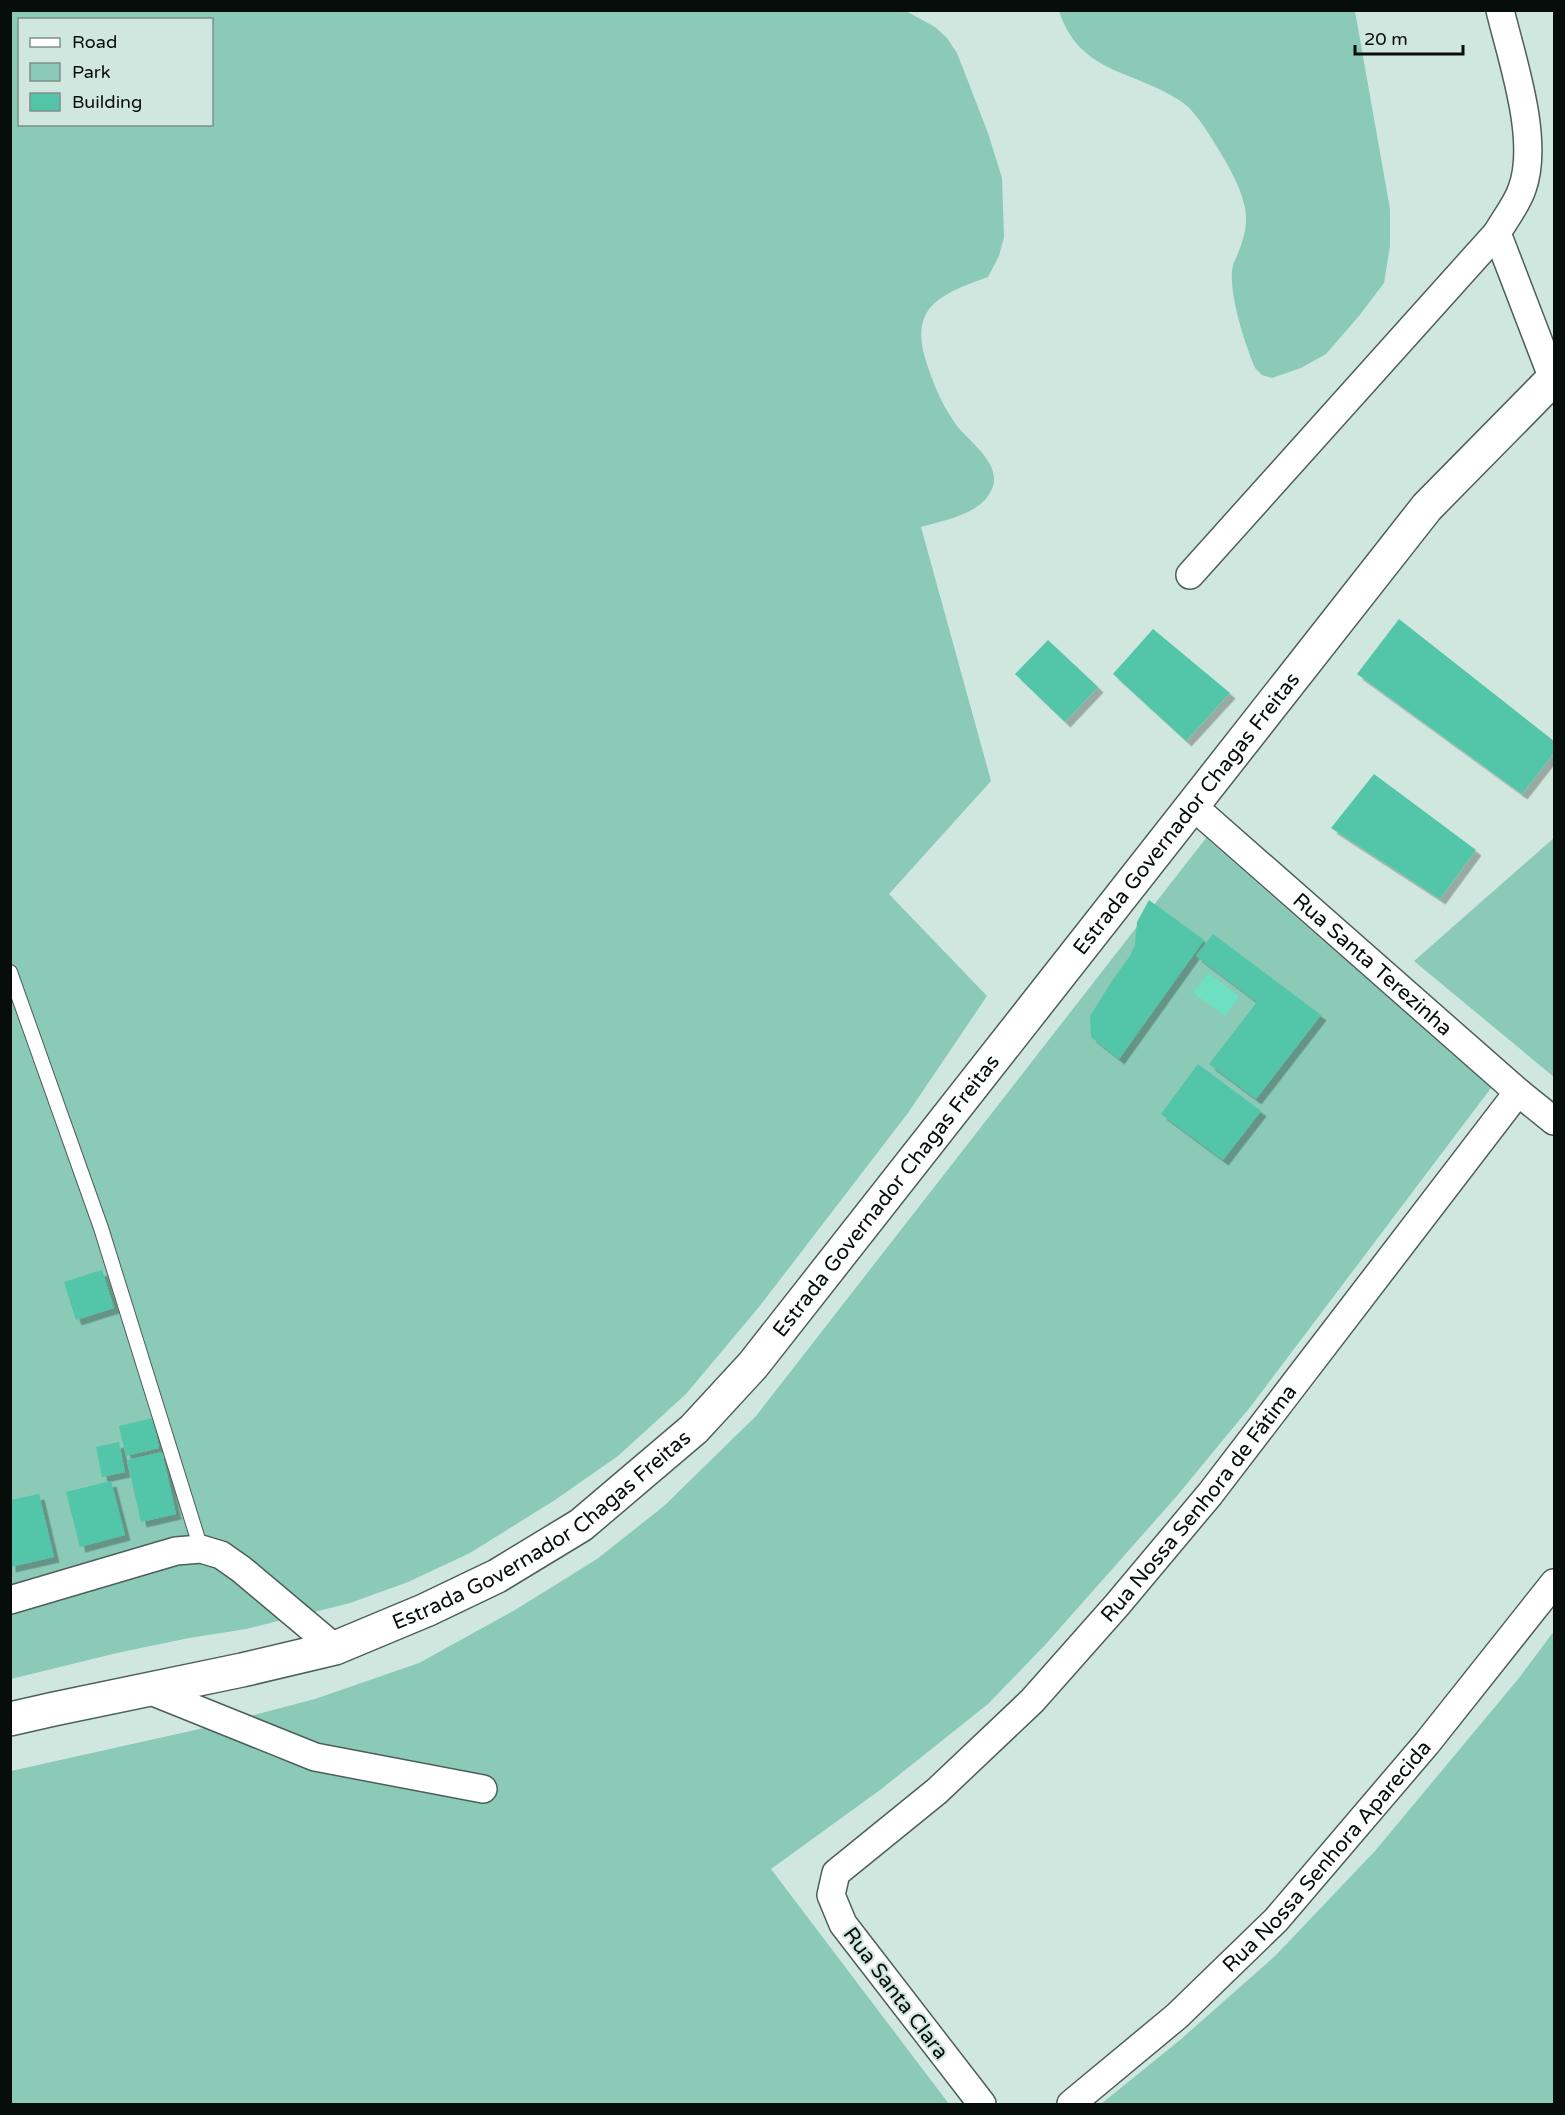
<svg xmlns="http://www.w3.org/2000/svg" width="1565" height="2115" font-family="'Varela Round',sans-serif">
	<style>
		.green { fill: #8acab7; fill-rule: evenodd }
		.water { fill: #6edfc1 }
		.building { fill: #52c5a8; filter: url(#shadow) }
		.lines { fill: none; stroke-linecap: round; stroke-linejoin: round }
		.lane-casing { stroke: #4b6059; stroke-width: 16 }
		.street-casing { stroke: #4b6059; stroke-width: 30 }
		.secondary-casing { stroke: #4b6059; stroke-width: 36 }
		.lane { stroke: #fff; stroke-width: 14 }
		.street { stroke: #fff; stroke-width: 27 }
		.secondary { stroke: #fff; stroke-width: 33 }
		.labels { text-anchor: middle; stroke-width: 4.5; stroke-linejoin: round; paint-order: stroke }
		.street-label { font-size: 21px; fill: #060d0b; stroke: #d0e7df }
	</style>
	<defs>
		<filter id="shadow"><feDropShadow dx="5.5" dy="5.5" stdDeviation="0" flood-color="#0004"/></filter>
	</defs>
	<rect width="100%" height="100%" fill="#d0e7df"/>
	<path class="green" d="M 10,11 L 906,11 L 935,27 L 947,38 L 957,53 L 988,133 L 1002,178 L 1004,237 L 999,256 L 988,277 C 944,293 908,305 926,361 C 933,383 941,403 955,423 C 967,441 1005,464 991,491 C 979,515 944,520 921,527 L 991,781 L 889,894 L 987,996 L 908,1113 L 759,1307 L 686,1394 L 618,1456 L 555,1500 L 470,1553 L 408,1582 L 350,1603 L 246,1629 L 189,1638 L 117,1653 L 11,1679 ZM 20,20 L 212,20 L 212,124 L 20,124 Z
		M 1059,11 L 1355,11 L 1390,209 L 1390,246 L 1384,283 L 1359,316 L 1326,354 L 1301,368 L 1272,378 L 1262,375 L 1255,368 C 1245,344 1227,290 1233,265 C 1234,261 1237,257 1238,253 C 1244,239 1248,223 1245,208 C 1240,182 1223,157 1209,134 C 1202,123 1190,106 1179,100 C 1131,69 1080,74 1059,11 Z
		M 1206,838 L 1491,1088 L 1251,1406 L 1176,1497 L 1045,1645 L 988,1704 L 880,1790 L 771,1869 L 949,2104 L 11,2104 L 11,1771 L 204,1728 L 315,1699 L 419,1663 L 515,1610 L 597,1559 L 664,1506 L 756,1416 Z
		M 1554,838 L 1554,1077 L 1414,961 Z
		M 1554,1631 L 1554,2104 L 1101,2104 L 1180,2040 L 1275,1956 L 1375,1851 L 1519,1678 Z"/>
	<path class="water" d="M 1208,973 L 1239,996 L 1225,1016 L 1193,993 Z"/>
	<path class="building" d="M 1399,619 L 1554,741 L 1554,753 L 1522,794 L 1357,674 Z
		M 1153,629 L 1230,693 L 1186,741 L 1113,674 Z
		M 1048,640 L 1098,687 L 1065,722 L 1015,674 Z
		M 1374,774 L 1476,850 L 1440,899 L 1331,828 Z
		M 1149,900 L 1204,940 L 1119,1059 L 1091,1037 L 1090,1016 L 1114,978 L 1130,956 L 1135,945 L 1137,922 Z
		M 1213,934 L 1321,1015 L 1256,1099 L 1209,1064 L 1257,1002 L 1196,956 Z
		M 1198,1064 L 1261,1111 L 1223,1160 L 1161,1114 Z
		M 102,1270 L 114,1308 L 76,1320 L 64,1282 Z
		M 153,1418 L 159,1448 L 126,1456 L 119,1426 Z
		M 119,1442 L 125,1472 L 102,1477 L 96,1447 Z
		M 162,1452 L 176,1514 L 141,1522 L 127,1460 Z
		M 111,1481 L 125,1535 L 80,1547 L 66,1492 Z
		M 39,1494 L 54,1557 L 10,1567 L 10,1500 Z"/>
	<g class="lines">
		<g class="lane-casing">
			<path id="lane" d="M 10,972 L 101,1228 L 201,1549"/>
		</g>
		<g class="street-casing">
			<g id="street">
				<path d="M 1497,233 L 1553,379"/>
				<path d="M 1190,575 L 1497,233 C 1505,219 1517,204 1522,189 C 1540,140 1512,60 1500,10"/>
				<path id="s1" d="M 1194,807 L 1518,1092 L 1554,1121"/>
				<path d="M 10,1600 L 176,1551 L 201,1549 L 221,1555 L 241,1569 L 335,1648"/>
				<path d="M 146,1689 L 315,1757 L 483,1789"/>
				<path id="s2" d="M 982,2104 L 843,1924 L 831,1895 L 836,1873 L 937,1791 L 1032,1701 L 1117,1605 L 1210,1494 L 1518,1092"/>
				<path id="s3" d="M 1071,2104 L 1177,2016 L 1276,1920 L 1427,1743 L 1554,1583"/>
			</g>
		</g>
		<g class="secondary-casing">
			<g id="secondary">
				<path id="s4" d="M 10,1719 L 54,1709 L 242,1670 L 335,1648 L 426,1610 L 497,1576 L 581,1525 L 694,1429 L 753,1365 L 1427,507 L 1554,378"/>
			</g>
		</g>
		<use href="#lane" class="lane"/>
		<use href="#street" class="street"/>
		<use href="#secondary" class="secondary"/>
	</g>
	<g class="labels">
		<g class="street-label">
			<text dy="7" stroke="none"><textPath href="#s4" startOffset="1545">Estrada Governador Chagas Freitas</textPath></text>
			<text dy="7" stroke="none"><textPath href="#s1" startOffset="238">Rua Santa Terezinha</textPath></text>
			<text dy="7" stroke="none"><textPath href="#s4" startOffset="1059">Estrada Governador Chagas Freitas</textPath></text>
			<text dy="7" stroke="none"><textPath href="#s2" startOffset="801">Rua Nossa Senhora de Fátima</textPath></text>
			<text dy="7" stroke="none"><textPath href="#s4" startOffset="572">Estrada Governador Chagas Freitas</textPath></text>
			<text dy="7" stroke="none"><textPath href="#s3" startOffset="357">Rua Nossa Senhora Aparecida</textPath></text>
			<text transform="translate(896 1993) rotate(53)" y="7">Rua Santa Clara</text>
		</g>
	</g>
	<rect width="1565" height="2115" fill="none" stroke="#060d0b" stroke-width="24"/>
	<rect x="18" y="18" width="195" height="108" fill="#d0e7df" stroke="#7f908a" stroke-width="1.5"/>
	<rect x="30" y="38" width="30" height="9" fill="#ffffff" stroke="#7f908a" stroke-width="1.5"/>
	<text x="72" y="48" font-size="18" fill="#060d0b">Road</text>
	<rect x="30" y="63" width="30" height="18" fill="#8acab7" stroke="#7f908a" stroke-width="1.5"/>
	<text x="72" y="78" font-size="18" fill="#060d0b">Park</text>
	<rect x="30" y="93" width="30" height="18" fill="#52c5a8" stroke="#7f908a" stroke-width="1.5"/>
	<text x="72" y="108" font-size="18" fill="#060d0b">Building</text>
	<path d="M1355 45v9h108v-9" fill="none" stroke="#060d0b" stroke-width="3"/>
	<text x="1364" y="45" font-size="18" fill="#060d0b" stroke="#d0e7df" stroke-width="4.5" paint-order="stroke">20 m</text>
</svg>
